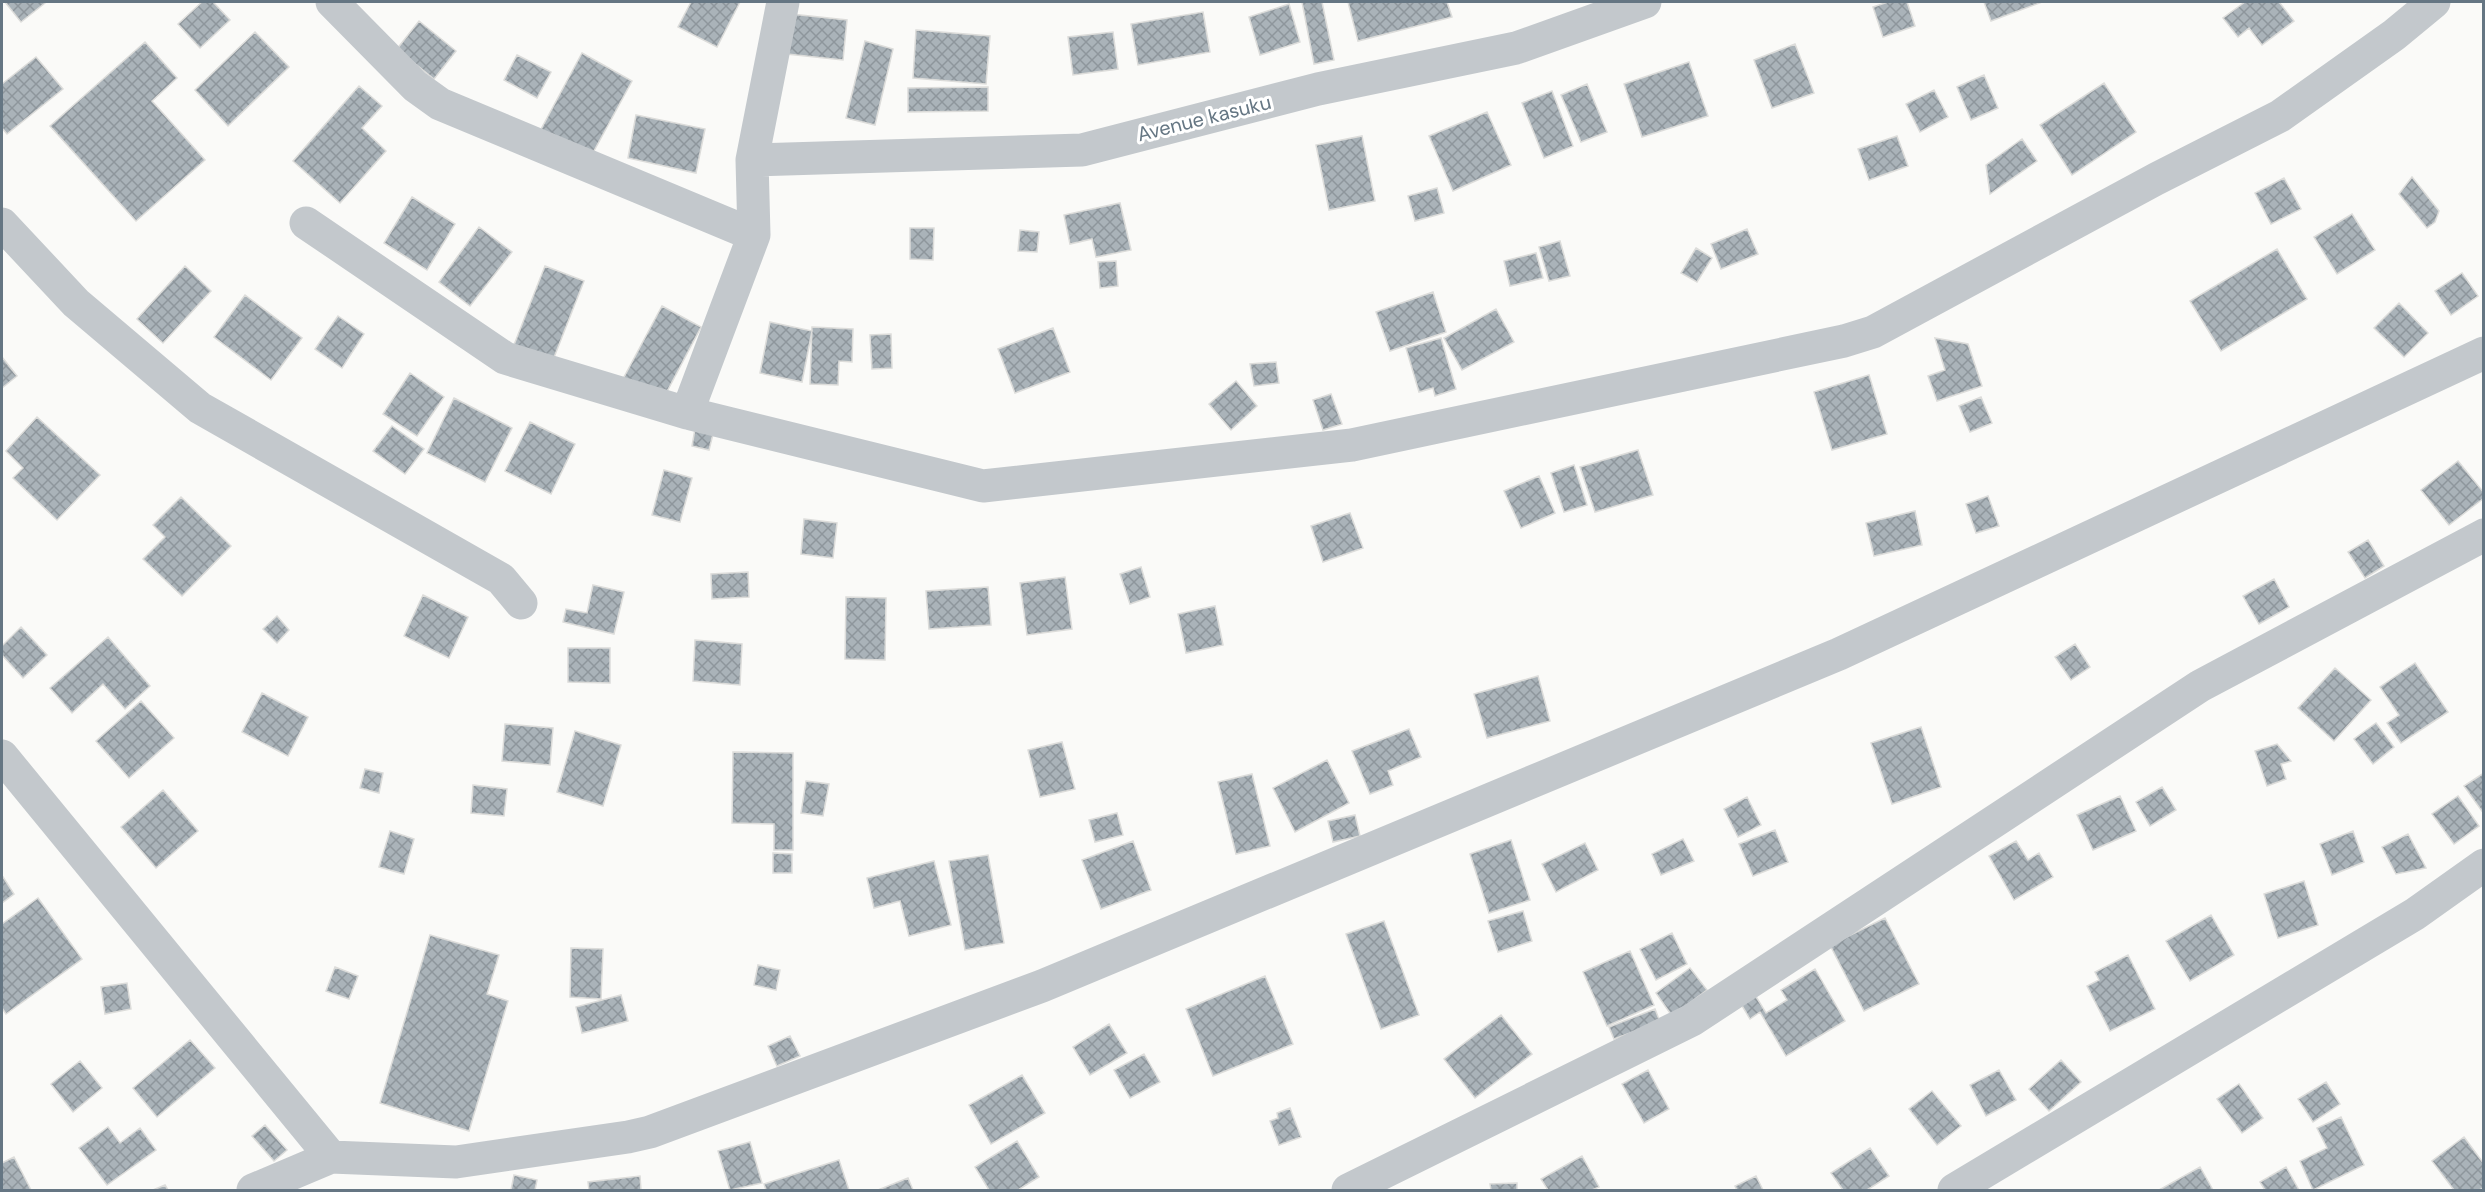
<svg xmlns="http://www.w3.org/2000/svg" width="2485" height="1192" font-family="'DM Sans',sans-serif">
	<style>
		.building { fill: url(#building-cross-hatch); stroke: #dcdcda; stroke-width: 1.5 }
		.lines { fill: none; stroke-linecap: round; stroke-linejoin: round }
		.minor { stroke: #c3c8cc; stroke-width: 33 }
		.labels { text-anchor: middle; stroke-width: 6; stroke-linejoin: round; paint-order: stroke }
		.street-label { font-size: 20px; fill: #657683; stroke: #fff }
	</style>
	<defs>
		<pattern id="building-cross-hatch" width="8" height="8" patternUnits="userSpaceOnUse" patternTransform="scale(1.5)"><rect width="8" height="8" fill="#aab3b9"/><path d="M0 0l8 8M0 8l8-8" fill="none" stroke="#8e969c"/></pattern>
	</defs>
	<rect width="100%" height="100%" fill="#fafaf8"/>
	<path class="building" d="M 5,2 L 44,2 L 45,3 L 21,22 Z
		M 202,2 L 213,2 L 230,20 L 200,48 L 178,24 Z
		M 691,2 L 740,2 L 717,47 L 678,27 Z
		M 1302,2 L 1322,2 L 1334,60 L 1314,64 Z
		M 1348,2 L 1447,2 L 1452,17 L 1358,41 Z
		M 1888,2 L 1907,2 L 1915,26 L 1883,37 L 1873,7 Z
		M 1984,2 L 2042,2 L 1991,21 Z
		M 2245,2 L 2279,2 L 2294,21 L 2262,45 L 2249,28 L 2238,37 L 2223,18 Z
		M 1289,4 L 1300,42 L 1260,55 L 1249,17 Z
		M 1203,12 L 1210,52 L 1138,65 L 1131,24 Z
		M 791,14 L 847,20 L 843,60 L 787,54 Z
		M 419,21 L 456,51 L 434,79 L 397,49 Z
		M 916,30 L 990,36 L 986,84 L 913,78 Z
		M 255,32 L 289,67 L 228,126 L 195,90 Z
		M 1113,32 L 1118,69 L 1073,75 L 1068,37 Z
		M 865,41 L 893,49 L 875,125 L 846,118 Z
		M 145,42 L 177,78 L 152,101 L 205,160 L 136,221 L 50,126 Z
		M 1795,44 L 1814,93 L 1772,108 L 1754,60 Z
		M 582,53 L 632,81 L 589,160 L 539,133 Z
		M 517,55 L 551,72 L 537,98 L 504,80 Z
		M 36,57 L 63,89 L 7,134 L 2,128 L 2,84 Z
		M 1689,62 L 1708,116 L 1642,137 L 1624,84 Z
		M 1984,75 L 1998,108 L 1971,120 L 1957,87 Z
		M 2104,83 L 2136,132 L 2072,175 L 2040,125 Z
		M 1587,84 L 1607,132 L 1581,142 L 1561,95 Z
		M 359,86 L 382,106 L 362,128 L 386,151 L 340,203 L 293,161 Z
		M 988,87 L 988,111 L 908,112 L 908,88 Z
		M 1934,90 L 1948,117 L 1920,132 L 1906,104 Z
		M 1552,91 L 1573,146 L 1544,158 L 1522,103 Z
		M 1487,112 L 1511,165 L 1453,191 L 1429,136 Z
		M 636,115 L 705,129 L 696,173 L 628,158 Z
		M 1362,136 L 1375,201 L 1329,210 L 1316,145 Z
		M 1897,136 L 1908,166 L 1869,180 L 1858,149 Z
		M 2022,139 L 2037,161 L 1990,194 L 1986,165 Z
		M 2412,177 L 2439,211 L 2435,222 L 2427,228 L 2399,194 Z
		M 2284,178 L 2301,209 L 2271,224 L 2255,193 Z
		M 1437,188 L 1444,213 L 1415,221 L 1408,196 Z
		M 412,197 L 455,224 L 427,270 L 384,243 Z
		M 1120,203 L 1131,250 L 1096,257 L 1092,239 L 1070,244 L 1064,215 Z
		M 2352,214 L 2375,250 L 2337,274 L 2314,237 Z
		M 479,227 L 512,252 L 470,306 L 439,282 Z
		M 910,228 L 934,228 L 933,260 L 910,259 Z
		M 1747,229 L 1758,254 L 1721,269 L 1711,244 Z
		M 1020,230 L 1039,232 L 1037,252 L 1018,251 Z
		M 1560,241 L 1570,276 L 1549,281 L 1539,247 Z
		M 1696,248 L 1712,258 L 1697,282 L 1681,273 Z
		M 2277,249 L 2307,299 L 2221,351 L 2190,301 Z
		M 1536,253 L 1543,278 L 1510,286 L 1504,261 Z
		M 1116,261 L 1118,286 L 1100,288 L 1098,262 Z
		M 185,266 L 211,291 L 163,343 L 137,319 Z
		M 545,266 L 584,281 L 551,365 L 512,350 Z
		M 2462,273 L 2478,296 L 2451,315 L 2435,291 Z
		M 1433,292 L 1446,332 L 1390,351 L 1376,312 Z
		M 245,295 L 302,338 L 271,380 L 214,337 Z
		M 2399,303 L 2428,333 L 2404,357 L 2374,328 Z
		M 662,306 L 701,327 L 663,399 L 623,379 Z
		M 1496,309 L 1514,342 L 1462,370 L 1444,338 Z
		M 338,316 L 364,334 L 342,368 L 315,349 Z
		M 770,322 L 812,331 L 802,382 L 760,373 Z
		M 812,327 L 853,329 L 852,362 L 839,361 L 838,385 L 810,384 Z
		M 1053,328 L 1070,372 L 1015,393 L 998,349 Z
		M 891,334 L 892,368 L 872,369 L 870,335 Z
		M 1441,338 L 1456,389 L 1435,396 L 1433,388 L 1419,392 L 1406,348 Z
		M 1935,338 L 1968,344 L 1982,386 L 1937,401 L 1928,376 L 1945,370 Z
		M 2,357 L 17,376 L 2,388 Z
		M 1276,362 L 1279,383 L 1254,386 L 1250,364 Z
		M 410,373 L 444,397 L 417,436 L 383,414 Z
		M 1869,375 L 1887,434 L 1832,450 L 1814,392 Z
		M 1236,381 L 1257,406 L 1231,430 L 1209,404 Z
		M 1331,394 L 1342,424 L 1323,430 L 1313,400 Z
		M 1981,397 L 1992,423 L 1970,432 L 1959,406 Z
		M 454,398 L 512,428 L 485,482 L 427,453 Z
		M 37,417 L 100,475 L 57,520 L 13,478 L 23,468 L 6,451 Z
		M 530,422 L 575,444 L 551,494 L 505,471 Z
		M 392,426 L 424,449 L 405,474 L 373,451 Z
		M 695,429 L 713,434 L 709,450 L 692,446 Z
		M 1638,450 L 1653,495 L 1595,512 L 1580,467 Z
		M 2458,461 L 2484,493 L 2484,498 L 2449,525 L 2421,490 Z
		M 1574,465 L 1587,505 L 1564,512 L 1551,473 Z
		M 664,470 L 692,478 L 680,522 L 652,515 Z
		M 1539,476 L 1555,513 L 1521,528 L 1504,491 Z
		M 1988,496 L 1999,526 L 1976,533 L 1966,504 Z
		M 181,497 L 231,546 L 182,596 L 143,559 L 165,537 L 153,525 Z
		M 1915,511 L 1922,545 L 1874,556 L 1866,523 Z
		M 1350,513 L 1363,548 L 1323,562 L 1311,526 Z
		M 804,519 L 837,523 L 833,558 L 801,554 Z
		M 2368,540 L 2384,566 L 2365,578 L 2348,552 Z
		M 1141,567 L 1150,597 L 1130,604 L 1120,574 Z
		M 748,572 L 749,597 L 712,599 L 711,574 Z
		M 1065,577 L 1072,629 L 1027,635 L 1020,583 Z
		M 2274,579 L 2289,607 L 2259,624 L 2243,596 Z
		M 593,585 L 624,592 L 614,634 L 563,622 L 566,609 L 587,613 Z
		M 988,587 L 991,625 L 929,629 L 926,591 Z
		M 423,595 L 468,617 L 449,658 L 404,636 Z
		M 846,597 L 886,598 L 885,660 L 845,659 Z
		M 1215,606 L 1223,645 L 1186,653 L 1178,614 Z
		M 277,616 L 289,630 L 277,643 L 263,629 Z
		M 21,627 L 47,655 L 23,678 L 2,655 L 2,646 Z
		M 108,637 L 150,686 L 125,709 L 103,684 L 72,713 L 50,688 Z
		M 695,640 L 742,644 L 740,685 L 693,681 Z
		M 2075,644 L 2090,667 L 2071,680 L 2055,657 Z
		M 568,648 L 610,648 L 610,683 L 568,682 Z
		M 2415,663 L 2448,712 L 2401,743 L 2387,723 L 2399,715 L 2380,687 Z
		M 2335,668 L 2371,700 L 2334,741 L 2298,708 Z
		M 1538,676 L 1550,721 L 1487,738 L 1474,694 Z
		M 262,693 L 308,717 L 288,756 L 242,732 Z
		M 141,701 L 174,738 L 129,778 L 96,741 Z
		M 2376,723 L 2394,747 L 2373,764 L 2354,739 Z
		M 505,724 L 553,728 L 550,765 L 502,761 Z
		M 1921,727 L 1941,787 L 1892,804 L 1871,743 Z
		M 1409,729 L 1421,757 L 1388,771 L 1393,785 L 1370,794 L 1352,751 Z
		M 575,731 L 621,745 L 603,806 L 557,792 Z
		M 1062,742 L 1075,789 L 1040,797 L 1028,750 Z
		M 2277,744 L 2291,761 L 2281,764 L 2286,779 L 2267,786 L 2255,751 Z
		M 733,752 L 793,753 L 793,850 L 774,850 L 774,824 L 732,823 Z
		M 1327,760 L 1349,803 L 1295,832 L 1273,788 Z
		M 365,769 L 383,773 L 379,793 L 360,788 Z
		M 2484,773 L 2484,814 L 2464,786 Z
		M 1252,774 L 1270,846 L 1236,854 L 1218,782 Z
		M 806,781 L 829,784 L 823,816 L 801,813 Z
		M 473,785 L 507,789 L 504,816 L 471,813 Z
		M 2162,787 L 2176,810 L 2150,826 L 2136,802 Z
		M 163,790 L 198,831 L 156,868 L 121,827 Z
		M 2120,796 L 2136,831 L 2093,850 L 2077,815 Z
		M 2458,796 L 2479,826 L 2454,844 L 2432,814 Z
		M 1747,797 L 1761,825 L 1738,837 L 1724,809 Z
		M 1117,813 L 1123,835 L 1095,842 L 1089,820 Z
		M 1355,815 L 1360,836 L 1333,842 L 1328,821 Z
		M 1775,830 L 1788,862 L 1753,876 L 1739,844 Z
		M 390,831 L 414,839 L 404,874 L 379,867 Z
		M 2353,831 L 2364,862 L 2332,875 L 2320,844 Z
		M 2408,834 L 2426,868 L 2396,874 L 2382,847 Z
		M 1683,839 L 1694,861 L 1661,875 L 1652,854 Z
		M 1511,840 L 1530,900 L 1489,913 L 1470,854 Z
		M 1133,841 L 1151,890 L 1101,909 L 1082,860 Z
		M 2016,841 L 2028,860 L 2039,853 L 2053,877 L 2014,900 L 1989,856 Z
		M 1585,843 L 1598,870 L 1556,892 L 1542,864 Z
		M 773,853 L 792,854 L 792,873 L 773,873 Z
		M 988,855 L 1004,943 L 965,950 L 949,861 Z
		M 934,861 L 951,925 L 909,936 L 900,901 L 874,908 L 867,878 Z
		M 3,877 L 14,894 L 2,903 L 2,878 Z
		M 2304,881 L 2318,925 L 2278,938 L 2264,894 Z
		M 38,898 L 82,959 L 6,1014 L 2,1008 L 2,924 Z
		M 1523,911 L 1532,941 L 1498,952 L 1488,921 Z
		M 2211,915 L 2234,955 L 2190,981 L 2166,941 Z
		M 1885,918 L 1919,984 L 1864,1011 L 1830,945 Z
		M 1384,921 L 1419,1015 L 1381,1029 L 1346,934 Z
		M 1672,933 L 1687,964 L 1656,980 L 1640,949 Z
		M 430,935 L 499,955 L 487,994 L 508,1001 L 469,1131 L 380,1103 Z
		M 571,948 L 603,949 L 601,999 L 570,997 Z
		M 1630,951 L 1654,1005 L 1607,1026 L 1583,972 Z
		M 2128,955 L 2155,1009 L 2110,1031 L 2087,986 L 2099,980 L 2095,972 Z
		M 758,965 L 780,970 L 776,990 L 754,985 Z
		M 335,967 L 358,976 L 349,999 L 326,991 Z
		M 1690,968 L 1707,990 L 1672,1016 L 1656,993 Z
		M 1815,969 L 1845,1021 L 1786,1056 L 1760,1012 L 1750,1019 L 1738,999 L 1752,990 L 1766,1013 L 1787,1000 L 1781,990 Z
		M 1265,976 L 1293,1044 L 1213,1076 L 1186,1009 Z
		M 127,983 L 131,1009 L 105,1014 L 101,987 Z
		M 621,995 L 628,1021 L 582,1033 L 576,1007 Z
		M 1655,1009 L 1660,1022 L 1614,1039 L 1609,1027 Z
		M 1501,1015 L 1532,1054 L 1475,1098 L 1444,1059 Z
		M 1109,1024 L 1127,1053 L 1090,1075 L 1073,1047 Z
		M 790,1036 L 800,1056 L 777,1066 L 768,1046 Z
		M 190,1040 L 215,1068 L 157,1117 L 133,1088 Z
		M 1144,1054 L 1160,1082 L 1130,1098 L 1114,1070 Z
		M 2061,1060 L 2081,1082 L 2049,1111 L 2029,1089 Z
		M 80,1061 L 102,1088 L 73,1112 L 51,1084 Z
		M 1648,1070 L 1669,1109 L 1644,1123 L 1622,1084 Z
		M 1999,1070 L 2016,1100 L 1986,1116 L 1970,1085 Z
		M 1022,1075 L 1045,1113 L 991,1144 L 969,1105 Z
		M 2326,1082 L 2340,1104 L 2313,1122 L 2298,1099 Z
		M 2239,1084 L 2263,1118 L 2242,1133 L 2217,1099 Z
		M 1932,1091 L 1961,1126 L 1937,1145 L 1909,1109 Z
		M 1290,1108 L 1301,1137 L 1279,1145 L 1270,1121 L 1278,1118 L 1277,1113 Z
		M 2341,1117 L 2364,1165 L 2313,1190 L 2300,1161 L 2327,1148 L 2317,1128 Z
		M 265,1125 L 287,1150 L 274,1161 L 252,1136 Z
		M 108,1127 L 120,1143 L 140,1128 L 156,1150 L 107,1185 L 79,1148 Z
		M 2464,1137 L 2484,1164 L 2484,1188 L 2479,1190 L 2454,1190 L 2432,1161 Z
		M 1017,1141 L 1039,1177 L 1018,1190 L 989,1190 L 975,1167 Z
		M 750,1142 L 762,1183 L 730,1190 L 718,1151 Z
		M 1870,1148 L 1889,1176 L 1867,1190 L 1843,1190 L 1831,1173 Z
		M 1582,1156 L 1599,1187 L 1592,1190 L 1548,1190 L 1541,1179 Z
		M 14,1157 L 31,1190 L 2,1190 L 2,1163 Z
		M 839,1160 L 849,1190 L 766,1190 L 764,1184 Z
		M 2200,1167 L 2213,1190 L 2159,1190 Z
		M 2286,1167 L 2299,1190 L 2265,1190 L 2260,1182 Z
		M 514,1175 L 537,1180 L 535,1190 L 511,1190 Z
		M 640,1176 L 641,1190 L 589,1190 L 588,1182 Z
		M 1756,1176 L 1763,1190 L 1737,1190 L 1735,1186 Z
		M 908,1178 L 913,1190 L 878,1190 Z
		M 1517,1183 L 1517,1190 L 1491,1190 L 1490,1184 Z
		M 165,1185 L 168,1190 L 153,1190 Z"/>
	<g class="lines">
		<path class="minor" d="M 332,2 L 415,86 L 440,104 L 754,235
			M 752,160 L 1082,150 L 1318,89 L 1516,48 L 1645,2
			M 306,223 L 505,358 L 687,413 L 983,486 L 1352,445 L 1844,341 L 1873,332 L 2156,179 L 2280,116 L 2394,35 L 2434,2
			M 2,224 L 76,303 L 200,408 L 501,579 L 521,603
			M 687,413 L 754,235 L 752,160 L 783,2
			M 2,756 L 331,1157
			M 253,1190 L 331,1157 L 456,1162 L 628,1137 L 650,1132 L 1042,986 L 1839,654 L 2484,353
			M 1348,1190 L 1692,1020 L 2200,686 L 2484,535
			M 1954,1190 L 2415,914 L 2484,865"/>
	</g>
	<g class="labels">
		<g class="street-label">
			<text transform="translate(1204 118) rotate(-14)" y="7">Avenue kasuku</text>
		</g>
	</g>
	<rect width="2485" height="1192" fill="none" stroke="#657683" stroke-width="6"/>
</svg>
